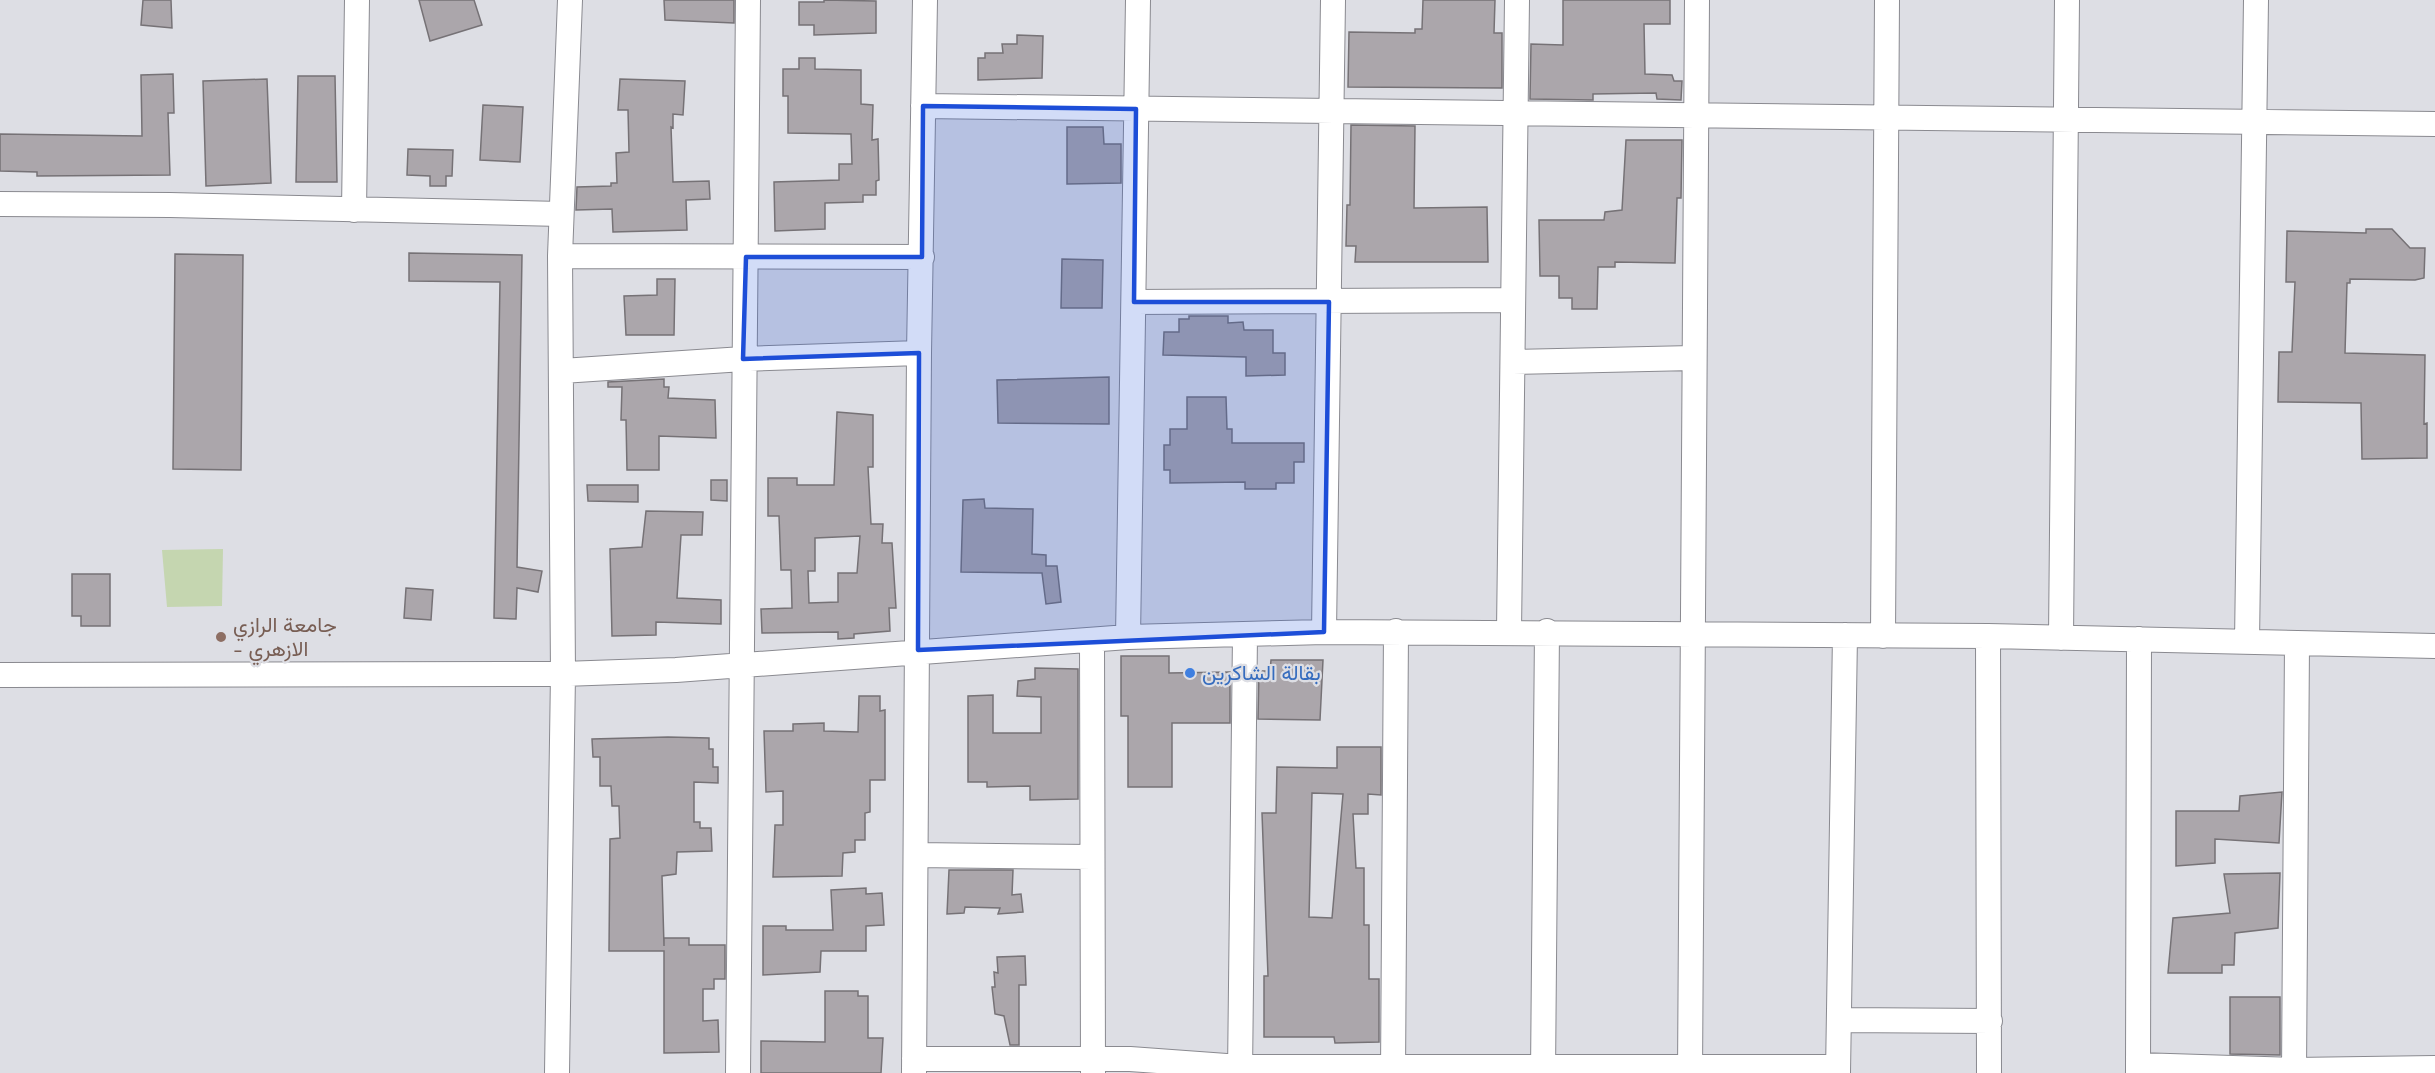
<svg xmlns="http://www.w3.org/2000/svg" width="2435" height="1073" font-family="Georgia,Vazirmatn,serif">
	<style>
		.green { fill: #c5d6b0 }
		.building { fill: #aba6ab; stroke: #767276; stroke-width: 1.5; fill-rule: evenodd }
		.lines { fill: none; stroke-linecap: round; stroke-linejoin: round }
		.minor-casing { stroke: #8a8a90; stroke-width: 26 }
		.minor { stroke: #fff; stroke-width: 24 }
		.marked { fill: #1d4ed8; fill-opacity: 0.2; stroke: #1d4ed8; stroke-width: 4.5; stroke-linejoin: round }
		.education-dot { fill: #8d6e63; stroke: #dddee4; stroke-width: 2 }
		.shop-dot { fill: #3f7fe0; stroke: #dddee4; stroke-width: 2 }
		.labels { text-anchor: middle; stroke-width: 4.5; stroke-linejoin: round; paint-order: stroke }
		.education-label { font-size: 21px; fill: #785e54; stroke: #dddee4; text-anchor: start }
		.shop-label { font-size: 21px; fill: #366cbe; stroke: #dddee4; text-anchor: start }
	</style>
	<rect width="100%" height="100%" fill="#dddee4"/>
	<path class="green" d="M 223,549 L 222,606 L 167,607 L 162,550 Z"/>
	<path class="building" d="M 143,0 L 171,0 L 172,28 L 141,25 Z
		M 419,0 L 474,0 L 482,25 L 430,41 Z
		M 664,0 L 734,0 L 734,23 L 665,20 Z
		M 824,0 L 876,1 L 876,33 L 814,35 L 814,25 L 799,25 L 799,2 L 824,2 Z
		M 1423,0 L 1495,0 L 1494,33 L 1502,33 L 1502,88 L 1348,87 L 1349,32 L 1415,33 L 1415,29 L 1422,29 Z
		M 1563,0 L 1670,0 L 1670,24 L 1644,24 L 1645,74 L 1672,75 L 1674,81 L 1682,81 L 1681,100 L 1657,99 L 1656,93 L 1593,94 L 1593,100 L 1530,99 L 1531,44 L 1563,45 Z
		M 1017,35 L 1043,36 L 1042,78 L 978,80 L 978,58 L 985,58 L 985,53 L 1003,53 L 1002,44 L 1017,44 Z
		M 799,58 L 815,58 L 815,69 L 861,70 L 861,104 L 873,105 L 872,140 L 878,139 L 879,180 L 876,181 L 876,195 L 863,195 L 863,202 L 825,203 L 825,229 L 775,231 L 774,182 L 839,180 L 839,164 L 852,164 L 851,134 L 788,133 L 788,96 L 783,96 L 783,69 L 799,69 Z
		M 173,74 L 174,113 L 168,113 L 170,175 L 37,176 L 37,172 L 0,171 L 0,134 L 142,136 L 141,75 Z
		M 298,76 L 335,76 L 337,182 L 296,182 Z
		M 267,79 L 271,183 L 206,186 L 203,81 Z
		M 620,79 L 685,81 L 683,115 L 673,114 L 673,128 L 671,127 L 673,182 L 709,181 L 710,199 L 686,200 L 687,230 L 613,232 L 612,209 L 576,210 L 577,187 L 611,186 L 611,183 L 617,183 L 616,153 L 629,152 L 628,110 L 618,110 Z
		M 483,105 L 523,107 L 520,162 L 480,160 Z
		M 1351,125 L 1415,126 L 1414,208 L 1487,207 L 1488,262 L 1355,262 L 1356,246 L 1346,246 L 1347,205 L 1350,205 Z
		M 1067,127 L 1103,127 L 1104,144 L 1121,144 L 1121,183 L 1067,184 Z
		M 1626,140 L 1682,140 L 1681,198 L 1677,198 L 1675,263 L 1615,262 L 1615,267 L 1598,267 L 1597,309 L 1572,309 L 1572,298 L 1559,298 L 1559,276 L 1540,276 L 1539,220 L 1604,220 L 1605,212 L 1622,210 Z
		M 408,149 L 453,150 L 452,176 L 446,176 L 446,186 L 430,186 L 430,176 L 407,175 Z
		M 2366,229 L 2392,229 L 2410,248 L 2425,248 L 2424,278 L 2415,280 L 2350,279 L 2350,283 L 2347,283 L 2345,353 L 2425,355 L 2424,424 L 2427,423 L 2427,458 L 2362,459 L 2361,403 L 2278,402 L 2279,352 L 2292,352 L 2295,282 L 2286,282 L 2287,231 L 2366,233 Z
		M 409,253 L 522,255 L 517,567 L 542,571 L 538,592 L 517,588 L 516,619 L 494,618 L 500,282 L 409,281 Z
		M 175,254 L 243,255 L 241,470 L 173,469 Z
		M 1062,259 L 1103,260 L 1102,308 L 1061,308 Z
		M 657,279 L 675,279 L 674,335 L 626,335 L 624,296 L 657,295 Z
		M 1189,316 L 1228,316 L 1228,323 L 1243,322 L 1244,330 L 1273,330 L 1273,353 L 1285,353 L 1285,375 L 1246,376 L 1246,357 L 1163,355 L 1164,332 L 1179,332 L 1179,319 L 1189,319 Z
		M 1109,377 L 1109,424 L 998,423 L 997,380 Z
		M 664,379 L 664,387 L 669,387 L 668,398 L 715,400 L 716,438 L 659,436 L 659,470 L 627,470 L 626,420 L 621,420 L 622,387 L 608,387 L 608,382 Z
		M 1187,397 L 1226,397 L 1227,429 L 1232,429 L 1232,443 L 1304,443 L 1304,462 L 1294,462 L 1294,483 L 1276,483 L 1276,489 L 1245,489 L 1245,482 L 1170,483 L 1170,470 L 1164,470 L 1164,445 L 1170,445 L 1170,429 L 1187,429 Z
		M 837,412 L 873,415 L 873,467 L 868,467 L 871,524 L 883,524 L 882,543 L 892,543 L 896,608 L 889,608 L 890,631 L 854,634 L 854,638 L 838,639 L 838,632 L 762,633 L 761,609 L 792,608 L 791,570 L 781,570 L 779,516 L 768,516 L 768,478 L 797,478 L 797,485 L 834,485 ZM 860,536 L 857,573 L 838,573 L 838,602 L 809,603 L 808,571 L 815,571 L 815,538 Z
		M 711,480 L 727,480 L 727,501 L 711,500 Z
		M 587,485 L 638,485 L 638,502 L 588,501 Z
		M 984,499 L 985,508 L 1033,509 L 1032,554 L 1046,555 L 1046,566 L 1057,566 L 1061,602 L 1046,604 L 1042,573 L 961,572 L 963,500 Z
		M 646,511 L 703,512 L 702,535 L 681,535 L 677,598 L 721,600 L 721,624 L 656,622 L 656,635 L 612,636 L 610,549 L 642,547 Z
		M 72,574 L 110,574 L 110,626 L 81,626 L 81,616 L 72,616 Z
		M 406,588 L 433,590 L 431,620 L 404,618 Z
		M 1121,656 L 1169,656 L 1169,673 L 1230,672 L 1230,723 L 1172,723 L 1172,787 L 1128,787 L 1128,716 L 1121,716 Z
		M 1271,660 L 1323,660 L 1320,720 L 1258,719 L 1259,671 L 1270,671 Z
		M 1035,668 L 1078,669 L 1078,799 L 1030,800 L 1030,786 L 987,787 L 987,782 L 968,782 L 968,696 L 993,695 L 993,733 L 1041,733 L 1041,697 L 1017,696 L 1018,681 L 1035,679 Z
		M 859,696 L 880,696 L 880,711 L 885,710 L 885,780 L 870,780 L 870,812 L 865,813 L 865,840 L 855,840 L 855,852 L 843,853 L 842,876 L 773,877 L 775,825 L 783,825 L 783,791 L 766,792 L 764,731 L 793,731 L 793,724 L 824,723 L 824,731 L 858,732 Z
		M 668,737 L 709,738 L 709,749 L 713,749 L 713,767 L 718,767 L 718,783 L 694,782 L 694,822 L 700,822 L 700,828 L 711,828 L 712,851 L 677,852 L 676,874 L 662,876 L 664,946 L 664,938 L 689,938 L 689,945 L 725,945 L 725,979 L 714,979 L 714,989 L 703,989 L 703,1021 L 718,1020 L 719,1052 L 664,1053 L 664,951 L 609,951 L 610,839 L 620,838 L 619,806 L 612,806 L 611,786 L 600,786 L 600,757 L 593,757 L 592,739 Z
		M 1337,747 L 1381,747 L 1381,795 L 1368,794 L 1368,814 L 1353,814 L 1356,868 L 1364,868 L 1364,925 L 1369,925 L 1369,979 L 1379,979 L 1379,1042 L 1335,1043 L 1334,1037 L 1264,1037 L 1264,976 L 1268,976 L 1262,813 L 1276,813 L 1277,767 L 1337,768 ZM 1312,793 L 1343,794 L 1332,918 L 1309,917 Z
		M 2282,792 L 2279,843 L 2215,839 L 2215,863 L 2176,866 L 2176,811 L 2239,811 L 2240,796 Z
		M 949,870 L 1013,870 L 1012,895 L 1021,894 L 1023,912 L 998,914 L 1000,908 L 965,907 L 964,913 L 947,914 Z
		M 2280,873 L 2278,928 L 2235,933 L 2234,965 L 2222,965 L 2222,973 L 2168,973 L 2173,918 L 2230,913 L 2224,874 Z
		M 866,888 L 866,894 L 882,893 L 884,925 L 866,926 L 866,951 L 821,951 L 820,972 L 763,975 L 763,926 L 786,926 L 786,930 L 833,930 L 831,890 Z
		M 1025,956 L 1026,985 L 1019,985 L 1019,1045 L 1010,1045 L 1004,1016 L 995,1014 L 992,987 L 995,987 L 994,972 L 998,973 L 997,957 Z
		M 825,991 L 858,991 L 858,996 L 868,996 L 868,1038 L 883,1038 L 881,1073 L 761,1073 L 761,1041 L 825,1042 Z
		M 2230,997 L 2280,997 L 2280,1055 L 2230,1054 Z"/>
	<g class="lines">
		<g class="minor-casing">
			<path id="minor" d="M 923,106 L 2435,124
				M 0,204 L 170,205 L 561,214
				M 354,210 L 357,0
				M 560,256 L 922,257
				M 1134,302 L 1513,300
				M 1513,362 L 1693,358
				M 562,371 L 743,359 L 919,353
				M 1509,631 L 1517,0
				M 1324,632 L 1333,0
				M 1883,636 L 1887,0
				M 1988,636 L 1989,1073
				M 1128,637 L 1138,0
				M 2061,638 L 2067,0
				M 1092,641 L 1093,1073
				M 2247,642 L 2256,0
				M 0,675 L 563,674 L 676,670 L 1128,637 L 1324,632 L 1988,636 L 2435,646
				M 916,855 L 1092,857
				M 1840,1020 L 1990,1021
				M 914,1059 L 1130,1059 L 1240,1067 L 1838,1067
				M 2138,1065 L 2294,1070 L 2435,1068
				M 557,1073 L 563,674 L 560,256 L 570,0
				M 738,1073 L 748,0
				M 914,1073 L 919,353 L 925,0
				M 1240,1073 L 1245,635
				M 1393,1073 L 1396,631
				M 1543,1073 L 1547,631
				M 1690,1073 L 1697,0
				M 1838,1073 L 1845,635
				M 2138,1073 L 2139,639
				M 2294,1073 L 2297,643"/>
		</g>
		<use href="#minor" class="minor"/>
	</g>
	<path class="marked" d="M 923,106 L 1136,109 L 1134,302 L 1329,302 L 1324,632 L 918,650 L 919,353 L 743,359 L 746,257 L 922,257 Z"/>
	<circle class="education-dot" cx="221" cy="637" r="6"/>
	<circle class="shop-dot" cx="1190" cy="673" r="6"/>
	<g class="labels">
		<g class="education-label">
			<text x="233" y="632">جامعة الرازي<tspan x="233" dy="24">- الازهري</tspan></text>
		</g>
		<g class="shop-label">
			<text x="1202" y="680">بقالة الشاكرين</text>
		</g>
	</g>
</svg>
